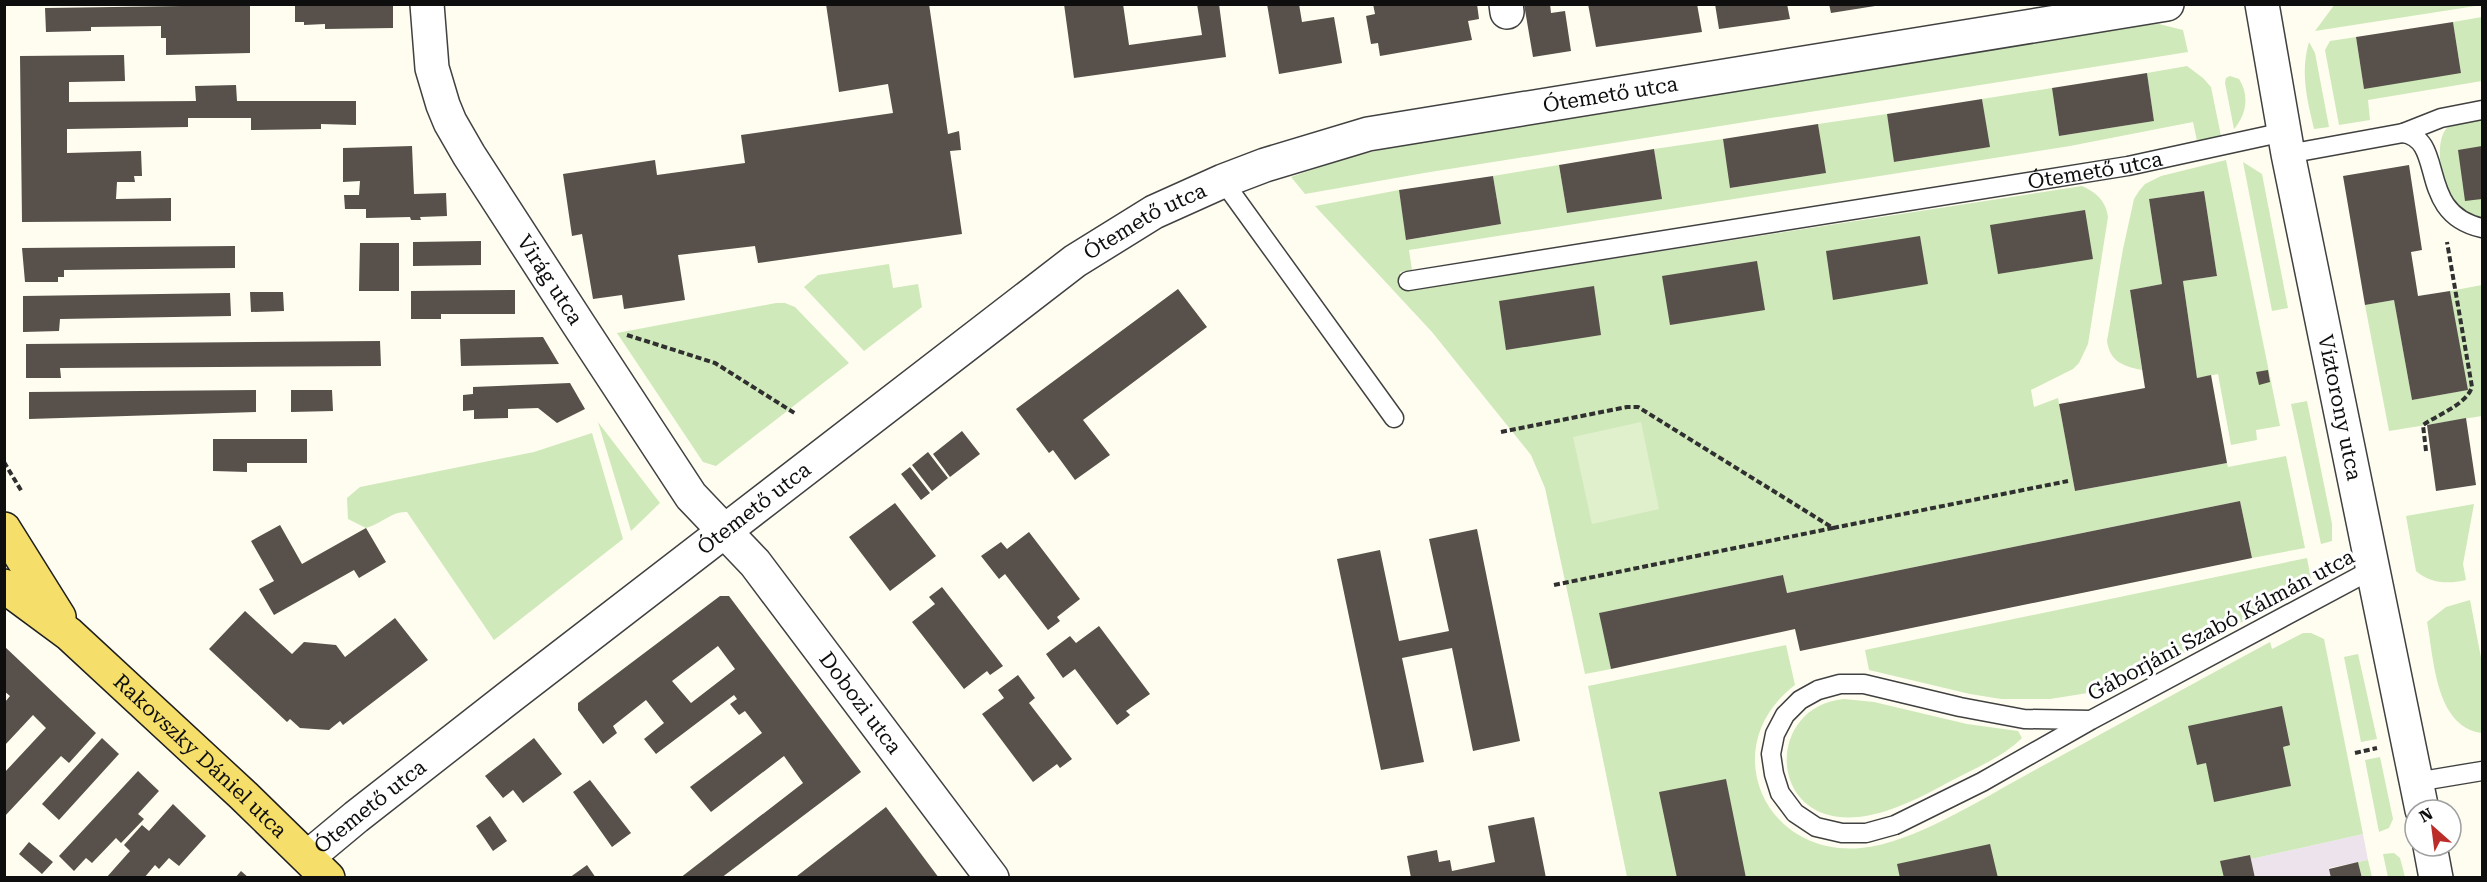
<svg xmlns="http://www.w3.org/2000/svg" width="2487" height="882" font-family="'Roboto Serif',serif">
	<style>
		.industrial { fill: #ece3ed }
		.green { fill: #cfe9ba }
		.pitch { fill: #e1f0cc }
		.building { fill: #57504b; fill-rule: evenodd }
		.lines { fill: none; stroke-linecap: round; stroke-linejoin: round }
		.service-casing { stroke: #414141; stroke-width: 21 }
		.minor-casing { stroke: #414141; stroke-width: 36 }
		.primary-casing { stroke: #1f1f1f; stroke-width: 36 }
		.path { stroke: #303030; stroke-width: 4; stroke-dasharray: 6 3; stroke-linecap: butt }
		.service { stroke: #fff; stroke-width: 18 }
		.minor { stroke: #fff; stroke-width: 33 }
		.primary { stroke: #f5de6a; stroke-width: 33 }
		.labels { text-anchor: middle; stroke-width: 6; stroke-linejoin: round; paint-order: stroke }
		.street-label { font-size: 21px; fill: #0e0e0e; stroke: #fff }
	</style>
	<rect width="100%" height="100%" fill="#fffdf0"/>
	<path class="industrial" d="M 2363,834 L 2368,860 L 2329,868 L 2331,877 L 2255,878 L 2251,859 Z"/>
	<path class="green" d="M 2335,4 L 2482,4 L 2482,5 L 2315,31 Z
		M 2482,17 L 2482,81 L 2368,100 L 2370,120 L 2339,125 L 2325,50 L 2330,41 L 2356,37 L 2364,88 L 2461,72 L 2453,22 Z
		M 2159,24 L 2183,30 L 2188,52 L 1424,173 L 1305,194 L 1291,177 L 1343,159 L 1396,146 L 2139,25 Z
		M 2309,42 L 2315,53 L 2329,127 L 2314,129 C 2307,99 2300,73 2309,42 Z
		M 2187,66 L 2203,78 L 2211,87 L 2221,136 L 2197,141 L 2193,122 L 2070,146 L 1409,250 L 1412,270 L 1400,272 L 1404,291 L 2082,186 C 2096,192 2106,201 2108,217 L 2088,344 L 2079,363 L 2073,369 L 2031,390 L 2034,407 L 2058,398 L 2075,491 L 2227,463 L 2228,467 L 2286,456 L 2305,548 L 2252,558 L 2240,501 L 1787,593 L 1783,575 L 1600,613 L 1611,669 L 1585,674 L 1545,488 L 1531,455 L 1432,332 L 1315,206 L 1399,190 L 1407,240 L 1501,224 L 1493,176 L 1559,165 L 1567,213 L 1661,199 L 1654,149 L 1723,139 L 1731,188 L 1825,173 L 1818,124 L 1887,114 L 1895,162 L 1989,147 L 1982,99 L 2052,88 L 2059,136 L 2154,121 L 2147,73 Z
		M 2230,76 L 2239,79 C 2250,96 2246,115 2234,129 L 2225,83 L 2226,78 Z
		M 2482,117 L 2482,219 C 2472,215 2462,212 2454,203 C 2442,189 2433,142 2447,128 C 2455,120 2472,119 2482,117 Z
		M 2226,160 L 2280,426 L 2256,430 L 2257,440 L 2231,445 L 2218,374 L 2197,378 L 2183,281 L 2217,276 L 2204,191 L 2149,199 L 2162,284 L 2130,290 L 2142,370 C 2123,366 2110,362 2107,341 L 2123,249 L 2134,199 L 2139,191 L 2145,184 L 2161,176 Z
		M 2243,162 L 2262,174 L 2288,308 L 2272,311 Z
		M 889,264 L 893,288 L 918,284 L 922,307 L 864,351 L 804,287 L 818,275 Z
		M 2482,285 L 2482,416 L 2389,431 L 2365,305 L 2394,300 L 2412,400 L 2467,390 L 2450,291 Z
		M 776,303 L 785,303 L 795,307 L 849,363 L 716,466 L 703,462 L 617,333 Z
		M 2307,401 L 2332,524 L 2332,541 L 2321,544 L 2291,404 Z
		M 598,422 L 660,503 L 631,531 Z
		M 592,433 L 623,539 L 494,640 L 407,512 C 392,511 383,523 366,528 L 348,519 L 347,498 L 360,487 L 534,452 Z
		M 2474,504 L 2463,564 L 2466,580 C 2448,584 2431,584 2416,571 L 2406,516 Z
		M 2307,558 L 2311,579 L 2277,603 L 2143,675 L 2088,693 L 2050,699 L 2001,699 L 1970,694 L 1869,670 L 1865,650 Z
		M 2470,600 L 2482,663 L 2482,733 C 2435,727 2434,658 2427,622 L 2446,607 Z
		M 2303,633 L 2311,633 L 2324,639 L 2363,834 L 2251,859 L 2250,855 L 2221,861 L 2224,877 L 1627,877 L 1588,686 L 1786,645 L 1795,685 C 1715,746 1764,857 1861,848 C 1911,844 1982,799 2026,775 C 2108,730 2189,686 2270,642 L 2272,649 Z
		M 2358,654 L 2377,739 L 2361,742 L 2344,657 Z
		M 1844,699 L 1874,702 L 1967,724 L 2018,731 L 2022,738 C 2002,758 1971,770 1947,783 C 1916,800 1875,821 1839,817 C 1767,809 1770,706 1844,699 Z
		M 2380,757 L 2393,819 L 2389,828 L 2379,832 L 2365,760 Z
		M 2394,853 L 2400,858 L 2405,877 L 2388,877 L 2383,854 Z
		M 2368,860 L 2372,877 L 2362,877 L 2358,862 Z"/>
	<path class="pitch" d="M 1641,422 L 1659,509 L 1592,524 L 1573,437 Z"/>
	<path class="building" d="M 295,4 L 393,4 L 393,28 L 325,29 L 325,24 L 304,25 L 304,22 L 295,22 Z
		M 826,4 L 929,4 L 948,134 L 959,131 L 961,150 L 950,151 L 962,234 L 758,263 L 755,246 L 678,255 L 685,300 L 624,309 L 622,295 L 593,299 L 582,234 L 572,236 L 563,174 L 655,160 L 657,175 L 745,163 L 741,135 L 893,113 L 888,84 L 839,92 Z
		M 1064,4 L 1123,4 L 1129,45 L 1202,35 L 1197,4 L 1219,4 L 1226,57 L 1074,78 Z
		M 1267,4 L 1299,4 L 1302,22 L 1334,17 L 1342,63 L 1279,74 Z
		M 1373,4 L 1477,4 L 1479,19 L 1468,21 L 1472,40 L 1380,56 L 1378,43 L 1371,44 L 1366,16 L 1375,14 Z
		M 1524,4 L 1550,4 L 1551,13 L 1565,11 L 1571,51 L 1533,57 Z
		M 1588,4 L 1697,4 L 1702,32 L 1596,47 Z
		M 1715,4 L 1787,4 L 1790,19 L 1719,29 Z
		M 1829,4 L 1874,4 L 1875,6 L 1831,13 Z
		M 250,5 L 250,53 L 166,55 L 166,38 L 161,38 L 161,26 L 91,27 L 91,31 L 46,32 L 45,8 Z
		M 2453,22 L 2461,73 L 2364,89 L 2356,37 Z
		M 124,55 L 125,81 L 69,82 L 69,102 L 196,101 L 195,86 L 236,85 L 237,101 L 356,101 L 356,125 L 321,124 L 321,129 L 251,130 L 251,118 L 188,118 L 188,127 L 67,129 L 67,153 L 141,151 L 142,176 L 134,176 L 135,182 L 117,182 L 116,199 L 171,198 L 171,221 L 22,222 L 20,56 Z
		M 2147,73 L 2154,121 L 2059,136 L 2052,88 Z
		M 1982,99 L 1990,147 L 1894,162 L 1887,114 Z
		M 1818,124 L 1826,173 L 1730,188 L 1723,139 Z
		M 412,146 L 414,194 L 446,193 L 447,216 L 420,217 L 421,220 L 411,220 L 410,217 L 366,218 L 366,209 L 345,209 L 344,195 L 359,195 L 360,181 L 343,182 L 343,148 Z
		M 2482,146 L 2482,199 L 2465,201 L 2458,150 Z
		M 1654,149 L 1662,199 L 1567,213 L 1559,165 Z
		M 2409,165 L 2422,250 L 2411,252 L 2418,296 L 2450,291 L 2468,390 L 2412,400 L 2394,300 L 2365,305 L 2343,176 Z
		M 1493,176 L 1501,224 L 1406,240 L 1399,190 Z
		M 2204,191 L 2217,276 L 2183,281 L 2197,378 L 2211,375 L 2227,463 L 2075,491 L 2059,404 L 2145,388 L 2130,290 L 2162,284 L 2149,199 Z
		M 2085,210 L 2093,259 L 1998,274 L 1990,225 Z
		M 1920,236 L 1928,284 L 1833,300 L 1826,251 Z
		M 481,241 L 481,265 L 413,266 L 413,242 Z
		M 360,243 L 399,243 L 399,291 L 359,291 Z
		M 235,246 L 235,268 L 64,270 L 64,277 L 58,277 L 58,282 L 25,282 L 22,248 Z
		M 1757,261 L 1765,310 L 1670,325 L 1662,276 Z
		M 1594,286 L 1601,335 L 1506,350 L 1499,301 Z
		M 1178,289 L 1207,327 L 1083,420 L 1110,455 L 1075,480 L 1053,450 L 1049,453 L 1016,409 Z
		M 515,290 L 515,314 L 441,314 L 441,319 L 411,319 L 411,291 Z
		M 250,292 L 283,292 L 284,311 L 251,312 Z
		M 230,293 L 231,316 L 60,319 L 59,331 L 23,332 L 23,296 Z
		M 543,337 L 559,364 L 461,366 L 460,339 Z
		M 380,341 L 381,366 L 60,368 L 61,378 L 26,378 L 26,344 Z
		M 2268,370 L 2270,382 L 2259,385 L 2256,372 Z
		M 570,383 L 585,409 L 557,423 L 538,408 L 508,409 L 508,418 L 474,419 L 474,410 L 463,411 L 463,395 L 473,394 L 473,387 Z
		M 256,390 L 256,412 L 29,419 L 29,392 Z
		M 291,390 L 332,390 L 333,411 L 291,412 Z
		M 2466,418 L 2476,485 L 2436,491 L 2427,425 Z
		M 962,431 L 980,454 L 950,477 L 933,454 Z
		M 213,439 L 307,439 L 307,463 L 247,463 L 247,472 L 213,471 Z
		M 928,452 L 948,478 L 932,491 L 912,465 Z
		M 910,467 L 930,493 L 921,500 L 901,474 Z
		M 2240,501 L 2252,558 L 1800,651 L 1795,629 L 1611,669 L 1599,613 L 1783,575 L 1787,593 Z
		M 895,503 L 936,556 L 890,591 L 849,537 Z
		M 280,525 L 302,564 L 366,528 L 386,562 L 359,578 L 354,570 L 274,615 L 259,589 L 274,581 L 251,541 Z
		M 1477,529 L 1520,741 L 1473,751 L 1452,648 L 1402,658 L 1424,762 L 1381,770 L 1337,559 L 1380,550 L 1399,641 L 1449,631 L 1429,539 Z
		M 1029,532 L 1080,599 L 1057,617 L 1060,621 L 1048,630 L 1005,574 L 999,579 L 981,556 L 1001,542 L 1007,549 Z
		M 942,587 L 1003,666 L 990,675 L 987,671 L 964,689 L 912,622 L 935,604 L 929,597 Z
		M 720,596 L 729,596 L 861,772 L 721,878 L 680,878 L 803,783 L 784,756 L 711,812 L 690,787 L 762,733 L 745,711 L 739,715 L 730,704 L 737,699 L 734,695 L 656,754 L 644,739 L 664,723 L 646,700 L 613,726 L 617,733 L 603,744 L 578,710 L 578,703 ZM 718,646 L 735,669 L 691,703 L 672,681 Z
		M 245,611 L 292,654 L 304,642 L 336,645 L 345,657 L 395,618 L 428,660 L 343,725 L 340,721 L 329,730 L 300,728 L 290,719 L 287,722 L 209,649 Z
		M 1099,626 L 1150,694 L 1126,711 L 1130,715 L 1117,725 L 1075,669 L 1063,678 L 1046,654 L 1070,636 L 1076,643 Z
		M 4,646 L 96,733 L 69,763 L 61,756 L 4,817 L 4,773 L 46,728 L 33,715 L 5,745 L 5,702 L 10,696 L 4,691 Z
		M 1018,675 L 1035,698 L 1029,703 L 1072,759 L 1060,768 L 1057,764 L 1033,782 L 982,714 L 1004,698 L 998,690 Z
		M 2282,706 L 2290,745 L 2283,747 L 2291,786 L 2214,802 L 2206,763 L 2197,765 L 2188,726 Z
		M 102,738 L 119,754 L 59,820 L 42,804 Z
		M 534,738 L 562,774 L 523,803 L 513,790 L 503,798 L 485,776 Z
		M 138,771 L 159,791 L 138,814 L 144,819 L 121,843 L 116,838 L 92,863 L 86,858 L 74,871 L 59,856 Z
		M 1726,779 L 1746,878 L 1677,878 L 1659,792 Z
		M 590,780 L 631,833 L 612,847 L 573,792 Z
		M 173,804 L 206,836 L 179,866 L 169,858 L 159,869 L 155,865 L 144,878 L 106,878 L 130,851 L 124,845 L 142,825 L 149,831 Z
		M 886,807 L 939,878 L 798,878 L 797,876 Z
		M 490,816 L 507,841 L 493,851 L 476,826 Z
		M 1534,817 L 1546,878 L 1411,878 L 1407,856 L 1437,850 L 1439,862 L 1450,860 L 1452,871 L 1495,862 L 1488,826 Z
		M 29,842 L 53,862 L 42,874 L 19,854 Z
		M 1990,844 L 1998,878 L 1900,878 L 1897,864 Z
		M 2250,855 L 2255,878 L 2224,878 L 2220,861 Z
		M 2358,862 L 2362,878 L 2331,878 L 2329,869 Z
		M 587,865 L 596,878 L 569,878 Z
		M 241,871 L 249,878 L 235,878 Z"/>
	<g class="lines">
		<g class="service-casing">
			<g id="service">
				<path d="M 2403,133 C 2447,140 2415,213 2482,228"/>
				<path d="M 2288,154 L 2403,133 L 2441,118 L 2482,110"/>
				<path d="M 1223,181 L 1394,418"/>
				<path id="s1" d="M 1408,281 L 2128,166 L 2284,132"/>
				<path d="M 2091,720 L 2024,719 L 1960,707 L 1864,684 L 1840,684 L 1818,690 L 1800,700 L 1785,715 L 1775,734 L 1771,754 L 1774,774 L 1780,793 L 1795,813 L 1816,827 L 1842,833 L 1866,833 L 1895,825 L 1982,782 L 2091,720 L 2373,569"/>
				<path d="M 2416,782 L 2482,771"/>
			</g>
		</g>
		<g class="minor-casing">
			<g id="minor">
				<path id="s2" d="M 427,4 L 432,68 L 443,105 L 450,122 L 469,155 L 579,325 L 691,496 L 755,563 L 992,878"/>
				<path d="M 1506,4 L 1507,12"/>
				<path id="s3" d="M 2262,4 L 2288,154 L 2422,810"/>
				<path d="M 2430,846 L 2436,878"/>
				<path id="s4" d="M 308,857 L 356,817 L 512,695 L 1075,261 L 1154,212 L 1223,181 L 1265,165 L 1368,134 L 2167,4"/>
			</g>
		</g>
		<g class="primary-casing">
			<g id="primary">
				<path d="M 4,529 L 59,617"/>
				<path id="s5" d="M 4,586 L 69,634 L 244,796 L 328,878"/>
			</g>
		</g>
		<path class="path" d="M 627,335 L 715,363 L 796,414
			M 1501,432 L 1627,407 L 1638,407 L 1833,528 L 2068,481
			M 2426,451 L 2423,425 C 2437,415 2466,405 2472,387 L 2447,242
			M 4,462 L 22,492
			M 1554,585 L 1833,528
			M 2355,753 L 2377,748"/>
		<use href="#service" class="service"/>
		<use href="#minor" class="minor"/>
		<use href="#primary" class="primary"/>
	</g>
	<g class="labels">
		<g class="street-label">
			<text dy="7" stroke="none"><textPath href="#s4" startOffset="1538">Ótemető utca</textPath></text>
			<text dy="7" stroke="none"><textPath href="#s1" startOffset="696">Ótemető utca</textPath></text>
			<text dy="7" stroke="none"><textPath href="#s4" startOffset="1052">Ótemető utca</textPath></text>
			<text dy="7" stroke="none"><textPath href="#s2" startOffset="308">Virág utca</textPath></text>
			<text dy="7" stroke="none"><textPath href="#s3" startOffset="411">Víztorony utca</textPath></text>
			<text dy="7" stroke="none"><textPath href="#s4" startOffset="566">Ótemető utca</textPath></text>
			<text transform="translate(2221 625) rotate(-28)" y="7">Gáborjáni Szabó Kálmán utca</text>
			<text dy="7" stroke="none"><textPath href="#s2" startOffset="834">Dobozi utca</textPath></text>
			<text dy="7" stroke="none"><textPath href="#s5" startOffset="260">Rakovszky Dániel utca</textPath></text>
			<text dy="7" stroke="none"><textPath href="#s4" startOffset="80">Ótemető utca</textPath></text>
		</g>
	</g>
	<rect width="2487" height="882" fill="none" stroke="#0e0e0e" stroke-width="12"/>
	<g transform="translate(2433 828) rotate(332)"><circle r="28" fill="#ffffff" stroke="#9f9f9f" stroke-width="1.5"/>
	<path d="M0-4.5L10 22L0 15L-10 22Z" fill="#bc2d29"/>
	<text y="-9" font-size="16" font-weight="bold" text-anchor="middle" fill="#0e0e0e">N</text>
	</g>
</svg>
